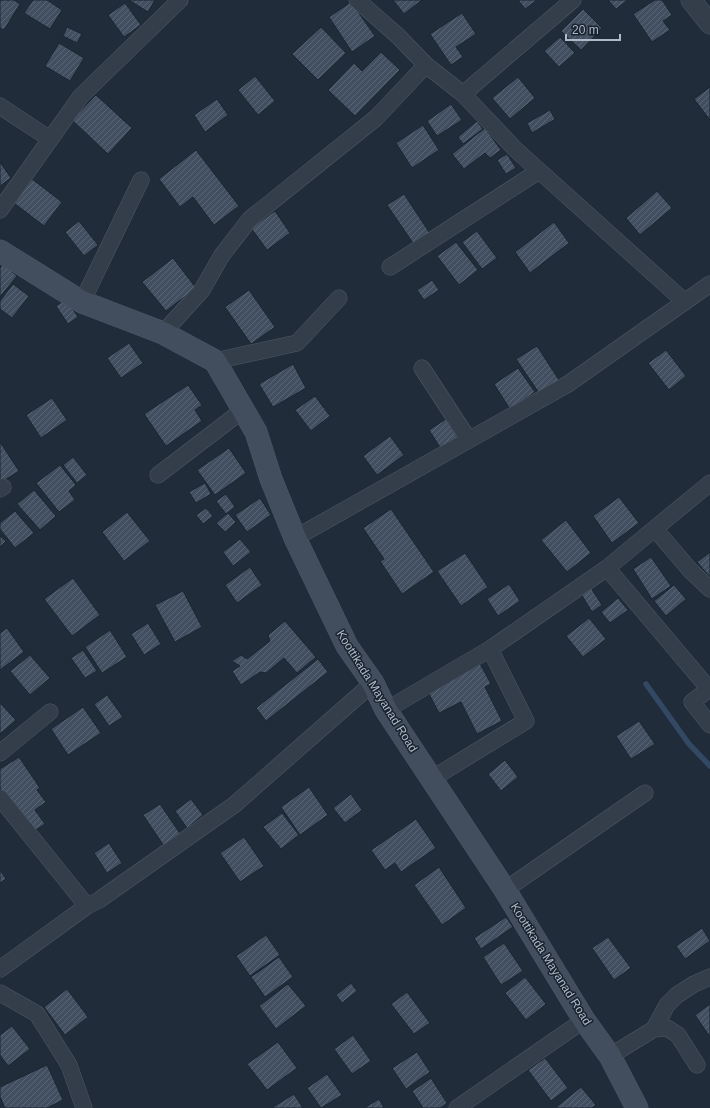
<svg xmlns="http://www.w3.org/2000/svg" width="710" height="1108" font-family="Arial,sans-serif">
<style>
.lines{fill:none;stroke-linecap:round;stroke-linejoin:round}
.stream{stroke:#334863;stroke-width:5.5}
.building{fill:url(#building-hatch);stroke:#1b2531}
.minor-casing{stroke:#4f5965;stroke-width:17}
.tertiary-casing{stroke:#4f5965;stroke-width:21}
.secondary-casing{stroke:#4f5965;stroke-width:23}
.minor{stroke:#343e4b;stroke-width:16}
.tertiary{stroke:#343e4b;stroke-width:20}
.secondary{stroke:#424d5e;stroke-width:22}
.labels{text-anchor:middle;dominant-baseline:central;stroke-width:3;stroke-linejoin:round;paint-order:stroke}
.street-label{font-size:12px;fill:#afb9c7;stroke:#19232f}
</style>
<defs>
<pattern id="building-hatch" width="6" height="6" patternUnits="userSpaceOnUse"><rect width="6" height="6" fill="#414f60"/><path d="M-1 1l2-2M0 6l6-6M5 7l2-2" fill="none" stroke="#5a6675"/></pattern>
</defs>
<rect width="100%" height="100%" fill="#202c3a"/>
<g class="lines">
<!-- stream -->
<path class="stream" d="M 646,684 L 689,744 L 710,766"/>
</g>
<!-- building -->
<path class="building" d="M 0,0 L 14,0 L 20,4 L 4,30 L 0,28 Z
M 33,0 L 47,0 L 62,10 L 50,29 L 24,13 Z
M 129,0 L 155,0 L 148,12 Z
M 393,0 L 422,0 L 404,14 Z
M 518,0 L 537,0 L 525,9 Z
M 608,0 L 628,0 L 616,9 Z
M 655,0 L 662,0 L 672,15 L 663,21 L 670,30 L 652,42 L 633,14 Z
M 351,2 L 375,36 L 352,52 L 329,17 Z
M 125,3 L 141,25 L 124,37 L 108,15 Z
M 583,9 L 602,28 L 581,50 L 561,31 Z
M 462,13 L 476,34 L 456,47 L 463,57 L 451,65 L 430,34 Z
M 67,27 L 82,34 L 77,43 L 63,36 Z
M 321,27 L 346,53 L 318,80 L 292,54 Z
M 560,37 L 575,53 L 559,67 L 544,51 Z
M 59,43 L 84,58 L 70,81 L 45,66 Z
M 381,52 L 400,70 L 355,116 L 328,90 L 354,63 L 362,71 Z
M 255,76 L 275,101 L 258,115 L 238,90 Z
M 518,77 L 535,98 L 510,119 L 492,98 Z
M 710,87 L 710,120 L 694,99 Z
M 96,95 L 132,128 L 108,154 L 72,120 Z
M 217,99 L 228,115 L 205,132 L 194,115 Z
M 451,104 L 462,120 L 437,136 L 427,121 Z
M 550,110 L 555,119 L 532,133 L 527,123 Z
M 477,121 L 483,129 L 463,144 L 458,137 Z
M 423,125 L 439,150 L 412,168 L 396,143 Z
M 485,128 L 501,150 L 490,158 L 485,153 L 464,169 L 452,154 Z
M 196,150 L 239,206 L 214,225 L 193,197 L 180,207 L 159,179 Z
M 507,154 L 516,168 L 506,174 L 497,160 Z
M 0,162 L 11,178 L 0,186 Z
M 32,179 L 62,202 L 44,226 L 14,203 Z
M 657,191 L 672,208 L 640,235 L 626,218 Z
M 404,194 L 431,235 L 415,246 L 387,205 Z
M 275,211 L 290,233 L 267,250 L 251,228 Z
M 79,221 L 98,245 L 84,256 L 65,232 Z
M 554,222 L 569,243 L 530,273 L 515,252 Z
M 477,231 L 497,258 L 482,269 L 462,242 Z
M 456,242 L 478,270 L 459,285 L 437,256 Z
M 173,258 L 196,288 L 166,311 L 142,282 Z
M 3,264 L 17,276 L 0,297 L 0,268 Z
M 432,280 L 439,290 L 424,300 L 417,290 Z
M 13,284 L 29,296 L 12,318 L 0,309 L 0,301 Z
M 249,290 L 275,327 L 251,344 L 225,307 Z
M 66,299 L 78,317 L 68,324 L 56,306 Z
M 129,343 L 143,363 L 121,378 L 107,358 Z
M 537,346 L 559,380 L 539,393 L 516,359 Z
M 666,350 L 686,376 L 669,390 L 648,363 Z
M 293,364 L 306,388 L 273,407 L 259,384 Z
M 518,368 L 535,392 L 510,409 L 494,384 Z
M 188,385 L 202,405 L 195,410 L 202,421 L 166,446 L 144,414 Z
M 315,396 L 330,416 L 311,431 L 295,410 Z
M 52,398 L 67,420 L 41,438 L 26,415 Z
M 446,419 L 458,438 L 441,449 L 429,430 Z
M 390,436 L 404,455 L 377,475 L 363,456 Z
M 0,442 L 19,471 L 0,483 Z
M 229,448 L 246,473 L 215,495 L 197,470 Z
M 73,457 L 87,475 L 77,483 L 63,465 Z
M 60,465 L 76,485 L 69,491 L 75,500 L 59,512 L 36,483 Z
M 205,483 L 211,494 L 196,503 L 189,492 Z
M 34,490 L 56,516 L 40,530 L 17,504 Z
M 226,494 L 235,507 L 226,514 L 216,501 Z
M 619,497 L 639,523 L 612,543 L 593,516 Z
M 260,498 L 271,515 L 247,532 L 235,515 Z
M 206,508 L 213,516 L 203,524 L 196,515 Z
M 391,509 L 434,572 L 402,594 L 380,561 L 384,559 L 363,528 Z
M 15,511 L 34,533 L 15,548 L 0,529 L 0,523 Z
M 127,512 L 150,541 L 124,561 L 102,532 Z
M 228,513 L 236,522 L 225,532 L 216,523 Z
M 566,520 L 591,553 L 567,572 L 541,540 Z
M 0,536 L 6,541 L 0,547 Z
M 240,539 L 251,552 L 233,566 L 223,552 Z
M 710,552 L 710,577 L 697,562 Z
M 465,553 L 488,587 L 461,606 L 437,571 Z
M 651,557 L 671,586 L 652,599 L 633,569 Z
M 250,567 L 262,585 L 237,603 L 225,585 Z
M 73,578 L 100,615 L 72,636 L 44,599 Z
M 509,584 L 520,601 L 498,616 L 487,599 Z
M 674,585 L 686,599 L 666,616 L 654,601 Z
M 591,588 L 602,605 L 592,612 L 581,594 Z
M 183,591 L 202,627 L 175,642 L 155,605 Z
M 618,598 L 628,610 L 610,623 L 601,612 Z
M 589,618 L 606,639 L 583,657 L 566,636 Z
M 285,621 L 316,657 L 297,673 L 284,658 L 266,673 L 260,672 L 241,685 L 232,671 L 240,666 L 232,661 L 241,655 L 247,659 L 270,641 L 268,635 Z
M 148,623 L 161,644 L 144,655 L 131,634 Z
M 7,628 L 24,652 L 0,670 L 0,633 Z
M 110,630 L 127,657 L 102,673 L 85,647 Z
M 83,650 L 97,671 L 85,678 L 71,658 Z
M 30,655 L 50,678 L 30,695 L 10,671 Z
M 318,659 L 328,672 L 266,721 L 256,708 Z
M 479,662 L 491,684 L 485,687 L 502,721 L 477,734 L 461,702 L 439,713 L 427,690 Z
M 107,695 L 123,717 L 109,726 L 94,704 Z
M 0,703 L 16,720 L 0,734 Z
M 83,707 L 101,733 L 68,755 L 51,729 Z
M 639,721 L 655,744 L 631,759 L 616,736 Z
M 19,757 L 40,788 L 37,790 L 46,802 L 35,810 L 45,824 L 31,833 L 0,788 L 0,769 Z
M 505,760 L 518,777 L 501,791 L 488,774 Z
M 309,787 L 328,815 L 300,835 L 281,807 Z
M 351,794 L 362,810 L 345,823 L 333,808 Z
M 191,799 L 203,815 L 187,828 L 175,811 Z
M 160,804 L 181,835 L 164,846 L 143,815 Z
M 282,813 L 299,835 L 281,849 L 263,827 Z
M 416,819 L 436,848 L 401,872 L 395,863 L 385,870 L 371,850 Z
M 244,837 L 264,866 L 240,882 L 220,853 Z
M 109,843 L 122,863 L 107,873 L 94,853 Z
M 439,867 L 466,908 L 442,925 L 414,885 Z
M 0,870 L 6,879 L 0,883 Z
M 506,917 L 513,927 L 481,949 L 474,938 Z
M 702,928 L 710,941 L 685,959 L 676,946 Z
M 266,935 L 280,955 L 250,976 L 236,956 Z
M 608,937 L 631,968 L 614,980 L 592,948 Z
M 504,943 L 523,971 L 501,985 L 483,957 Z
M 279,957 L 293,977 L 265,997 L 251,977 Z
M 525,977 L 546,1004 L 526,1020 L 505,993 Z
M 351,983 L 357,991 L 342,1003 L 336,995 Z
M 288,984 L 306,1006 L 276,1029 L 259,1006 Z
M 67,989 L 88,1017 L 65,1035 L 44,1007 Z
M 407,992 L 430,1023 L 414,1034 L 391,1004 Z
M 710,1004 L 710,1037 L 695,1015 Z
M 12,1026 L 30,1049 L 8,1066 L 0,1055 L 0,1035 Z
M 353,1035 L 371,1061 L 352,1074 L 334,1049 Z
M 278,1042 L 297,1068 L 267,1090 L 247,1064 Z
M 417,1052 L 430,1072 L 406,1089 L 392,1068 Z
M 545,1058 L 568,1088 L 551,1101 L 528,1070 Z
M 47,1065 L 63,1100 L 47,1108 L 5,1108 L 0,1097 L 0,1087 Z
M 327,1074 L 342,1095 L 321,1108 L 307,1088 Z
M 431,1078 L 447,1103 L 440,1108 L 423,1108 L 412,1091 Z
M 581,1087 L 596,1105 L 592,1108 L 555,1108 Z
M 294,1094 L 303,1108 L 273,1108 L 273,1107 Z
M 379,1099 L 384,1108 L 364,1108 Z"/>
<g class="lines">
<defs>
<path id="minor" d="M 357,0 L 398,36 L 426,65 L 463,94 L 515,149 L 685,302
M 463,94 L 573,0
M 0,106 L 50,139
M 0,210 L 81,96 L 180,0
M 390,267 L 539,171
M 82,302 L 141,180
M 163,333 L 202,290 L 222,255 L 250,219 L 376,118 L 426,65
M 215,361 L 297,343 L 339,298
M 422,368 L 469,440
M 158,475 L 243,410
M 0,489 L 3,487
M 655,529 L 690,570 L 710,589
M 295,538 L 568,384 L 710,284
M 607,568 L 709,689 L 692,702 L 710,725
M 386,710 L 490,649 L 607,568 L 710,483
M 0,753 L 50,712
M 433,778 L 526,721 L 490,649
M 0,798 L 87,906
M 505,890 L 645,793
M 0,969 L 87,906 L 99,900 L 234,805 L 373,683
M 0,993 L 37,1014 L 69,1065 L 84,1108
M 654,1029 L 667,1028 L 678,1035 L 697,1065
M 610,1056 L 654,1029 L 667,1005 L 677,995 L 694,984 L 710,977
M 457,1108 L 584,1020"/>
<path id="tertiary" d="M 691,0 L 710,24"/>
<path id="secondary" d="M 0,251 L 82,302 L 163,333 L 215,361 L 256,432 L 271,479 L 295,538 L 347,646 L 373,683 L 386,710 L 505,890 L 584,1020 L 610,1056 L 637,1108"/>
</defs>
<!-- minor casing -->
<use href="#minor" class="minor-casing"/>
<!-- tertiary casing -->
<use href="#tertiary" class="tertiary-casing"/>
<!-- secondary casing -->
<use href="#secondary" class="secondary-casing"/>
<!-- minor -->
<use href="#minor" class="minor"/>
<!-- tertiary -->
<use href="#tertiary" class="tertiary"/>
<!-- secondary -->
<use href="#secondary" class="secondary"/>
</g>
<g class="labels">
<!-- street labels -->
<g class="street-label">
<text transform="translate(377 691) rotate(58)">Koottikada Mayanad Road</text>
<text transform="translate(551 964) rotate(58)">Koottikada Mayanad Road</text>
</g>
</g>
<!-- scale -->
<path d="M566 34v6h54v-6" fill="none" stroke="#afb9c7" stroke-width="2"/>
<text x="572" y="34" font-size="12" fill="#afb9c7" stroke="#19232f" stroke-width="3" paint-order="stroke">20 m</text>
</svg>
